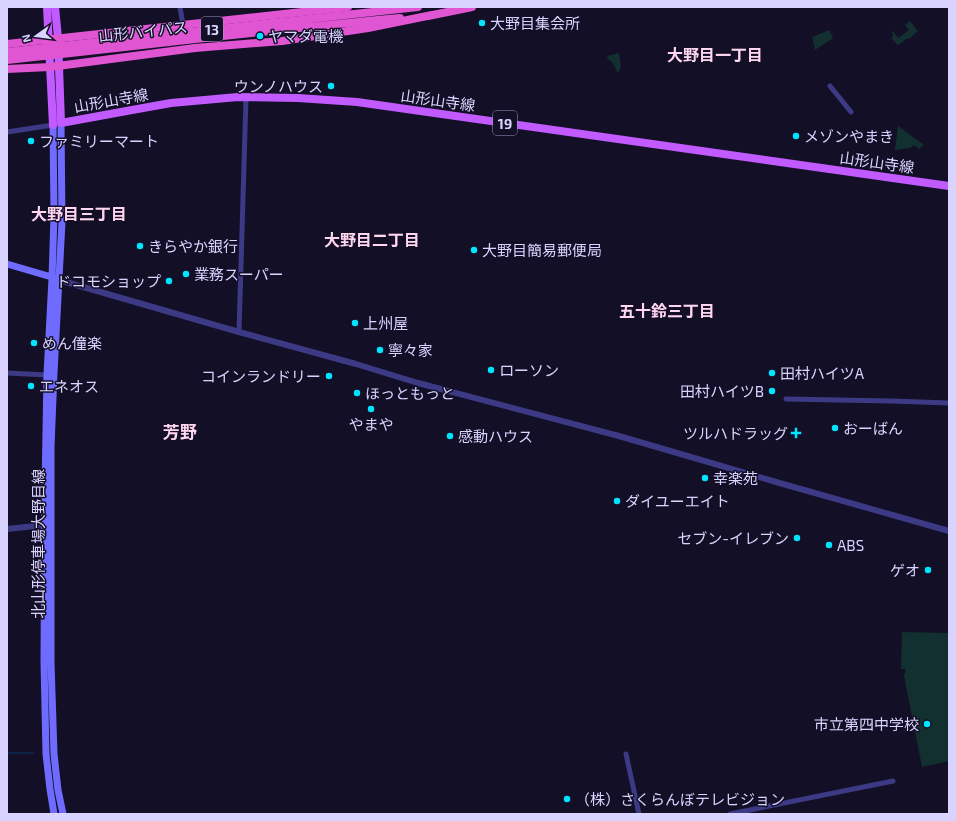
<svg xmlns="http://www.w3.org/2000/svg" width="956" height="821" font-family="'Exo 2','Noto Sans JP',sans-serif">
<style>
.green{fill:#12302f}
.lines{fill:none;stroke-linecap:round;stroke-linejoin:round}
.stream{stroke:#0c2248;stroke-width:2}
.minor{stroke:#3d3a85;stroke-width:5}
.tertiary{stroke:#3d3a85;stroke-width:6}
.secondary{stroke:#6f6bff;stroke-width:7}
.primary{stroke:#c25bff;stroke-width:8}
.trunk{stroke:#e055d1;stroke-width:8}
.trunk-bridge{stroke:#e055d1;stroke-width:8}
.poi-dot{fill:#00e5ff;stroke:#130f26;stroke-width:1.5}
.labels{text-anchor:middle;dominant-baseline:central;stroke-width:3;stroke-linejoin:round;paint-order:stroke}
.shield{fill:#130f26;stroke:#9e99be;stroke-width:1}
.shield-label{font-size:14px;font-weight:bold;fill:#d9d4ff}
.poi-label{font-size:15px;fill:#d9d4ff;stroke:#130f26;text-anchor:start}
.street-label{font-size:15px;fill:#d9d4ff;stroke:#130f26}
.neighbourhood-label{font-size:16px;font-weight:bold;fill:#ffd6f0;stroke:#130f26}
.quarter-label{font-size:17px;font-weight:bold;fill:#ffd6f0;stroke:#130f26}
</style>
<rect width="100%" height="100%" fill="#130f26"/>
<!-- green -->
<path class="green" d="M 910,21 L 918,31 L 909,39 L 908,38 L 898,45 L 891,38 L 893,36 L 892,32 L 893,31 L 898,38 L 909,30 L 905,25 Z
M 829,30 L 833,38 L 815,50 L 812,37 Z
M 619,53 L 621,67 L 618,73 L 612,62 L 608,59 L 607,56 Z
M 898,126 L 924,145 L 919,149 L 914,145 L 910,148 L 895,150 Z
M 902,632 L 949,633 L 949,761 L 922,767 L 904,676 L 906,669 L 901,669 Z"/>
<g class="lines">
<!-- stream -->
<path class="stream" d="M 7,753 L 33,753"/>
<!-- minor -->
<path class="minor" d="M 180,7 L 183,25
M 830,86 L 851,112
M 7,132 L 53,125
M 239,332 L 246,98
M 7,373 L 47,375
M 786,399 L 891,401 L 949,403
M 626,754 L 639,814
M 730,814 L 893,781"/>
<!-- tertiary -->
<path class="tertiary" d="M 59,280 L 239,332 L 356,364 L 418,383 L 619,436 L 783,484 L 949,531
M 7,529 L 45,525"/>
<!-- secondary -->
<path class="secondary" d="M 61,123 L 62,222 L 54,373 L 51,447 L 51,662 L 54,754 L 58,790 L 63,814
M 53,125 L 54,216 L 52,278 L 47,375 L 45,488 L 44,662 L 46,754 L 50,789 L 54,814
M 7,264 L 55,278"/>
<!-- primary -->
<path class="primary" d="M 47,7 L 53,125
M 55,7 L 58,38 L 61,123 L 132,110 L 171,103 L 238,97 L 298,98 L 357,102 L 949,186"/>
<!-- trunk -->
<path class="trunk" d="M 428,16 L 472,7
M 7,44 L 348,7
M 7,69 L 50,67 L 195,48 L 282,41 L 368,28 L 432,15"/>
<!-- trunk-bridge -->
<path class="trunk-bridge" d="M 7,52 L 418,7
M 7,60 C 138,46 269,30 400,18"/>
</g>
<!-- markers -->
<g class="poi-dot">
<circle cx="482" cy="23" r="4"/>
<circle cx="260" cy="36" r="4"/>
<circle cx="331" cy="86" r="4"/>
<circle cx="796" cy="136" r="4"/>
<circle cx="31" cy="141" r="4"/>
<circle cx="140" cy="246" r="4"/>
<circle cx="474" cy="250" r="4"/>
<circle cx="186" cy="274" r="4"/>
<circle cx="169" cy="281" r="4"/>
<circle cx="355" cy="323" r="4"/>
<circle cx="34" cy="343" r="4"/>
<circle cx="380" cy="350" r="4"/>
<circle cx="491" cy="370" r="4"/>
<circle cx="772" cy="373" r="4"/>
<circle cx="329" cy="376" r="4"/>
<circle cx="31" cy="386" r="4"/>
<circle cx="772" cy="391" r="4"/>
<circle cx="357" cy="393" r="4"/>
<circle cx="371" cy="409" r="4"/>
<circle cx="835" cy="428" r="4"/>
<path d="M794 427h4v4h4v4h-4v4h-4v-4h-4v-4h4z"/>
<circle cx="450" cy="436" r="4"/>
<circle cx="705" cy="478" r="4"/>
<circle cx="617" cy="501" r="4"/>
<circle cx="797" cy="538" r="4"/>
<circle cx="829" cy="545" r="4"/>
<circle cx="928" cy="570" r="4"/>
<circle cx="927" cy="724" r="4"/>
<circle cx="567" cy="799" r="4"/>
</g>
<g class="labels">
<!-- shield labels -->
<g class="shield">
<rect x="201" y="17" width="22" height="24" rx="3"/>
<rect x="493" y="111" width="24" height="24" rx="3"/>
</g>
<g class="shield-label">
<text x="212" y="29">13</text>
<text x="505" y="123">19</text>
</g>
<!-- poi labels -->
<g class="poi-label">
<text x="490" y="23">大野目集会所</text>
<text x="268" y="36">ヤマダ電機</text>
<text x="323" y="86" text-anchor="end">ウンノハウス</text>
<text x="804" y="136">メゾンやまき</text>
<text x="39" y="141">ファミリーマート</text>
<text x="148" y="246">きらやか銀行</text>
<text x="482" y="250">大野目簡易郵便局</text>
<text x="194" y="274">業務スーパー</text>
<text x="161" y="281" text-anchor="end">ドコモショップ</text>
<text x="363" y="323">上州屋</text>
<text x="42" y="343">めん僮楽</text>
<text x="388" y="350">寧々家</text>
<text x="499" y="370">ローソン</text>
<text x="780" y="373">田村ハイツA</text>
<text x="321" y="376" text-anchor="end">コインランドリー</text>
<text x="39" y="386">エネオス</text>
<text x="764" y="391" text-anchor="end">田村ハイツB</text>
<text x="365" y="393">ほっともっと</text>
<text x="371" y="424" text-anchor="middle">やまや</text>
<text x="843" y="428">おーばん</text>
<text x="788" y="433" text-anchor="end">ツルハドラッグ</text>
<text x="458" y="436">感動ハウス</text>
<text x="713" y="478">幸楽苑</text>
<text x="625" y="501">ダイユーエイト</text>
<text x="789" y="538" text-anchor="end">セブン-イレブン</text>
<text x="837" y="545">ABS</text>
<text x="920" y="570" text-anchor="end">ゲオ</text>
<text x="919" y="724" text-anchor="end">市立第四中学校</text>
<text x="575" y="799">（株）さくらんぼテレビジョン</text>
</g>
<!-- street labels -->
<g class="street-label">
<text transform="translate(143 31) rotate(-6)">山形バイパス</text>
<text transform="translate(111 100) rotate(-10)">山形山寺線</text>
<text transform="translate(438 100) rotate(8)">山形山寺線</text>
<text transform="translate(877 162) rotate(8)">山形山寺線</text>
<text transform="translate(38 544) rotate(-90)">北山形停車場大野目線</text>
</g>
<!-- neighbourhood labels -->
<g class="neighbourhood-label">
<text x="715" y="54">大野目一丁目</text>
<text x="79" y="213">大野目三丁目</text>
<text x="372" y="239">大野目二丁目</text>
<text x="667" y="310">五十鈴三丁目</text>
</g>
<!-- quarter labels -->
<g class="quarter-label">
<text x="180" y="431">芳野</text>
</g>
</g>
<!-- border -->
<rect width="956" height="821" fill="none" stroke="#d9d4ff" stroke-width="16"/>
<!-- north arrow -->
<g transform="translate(36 36) rotate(256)" stroke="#130f26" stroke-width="3" paint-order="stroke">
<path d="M0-3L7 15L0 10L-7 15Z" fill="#d9d4ff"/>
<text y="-6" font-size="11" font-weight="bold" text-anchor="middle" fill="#d9d4ff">N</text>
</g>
</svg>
